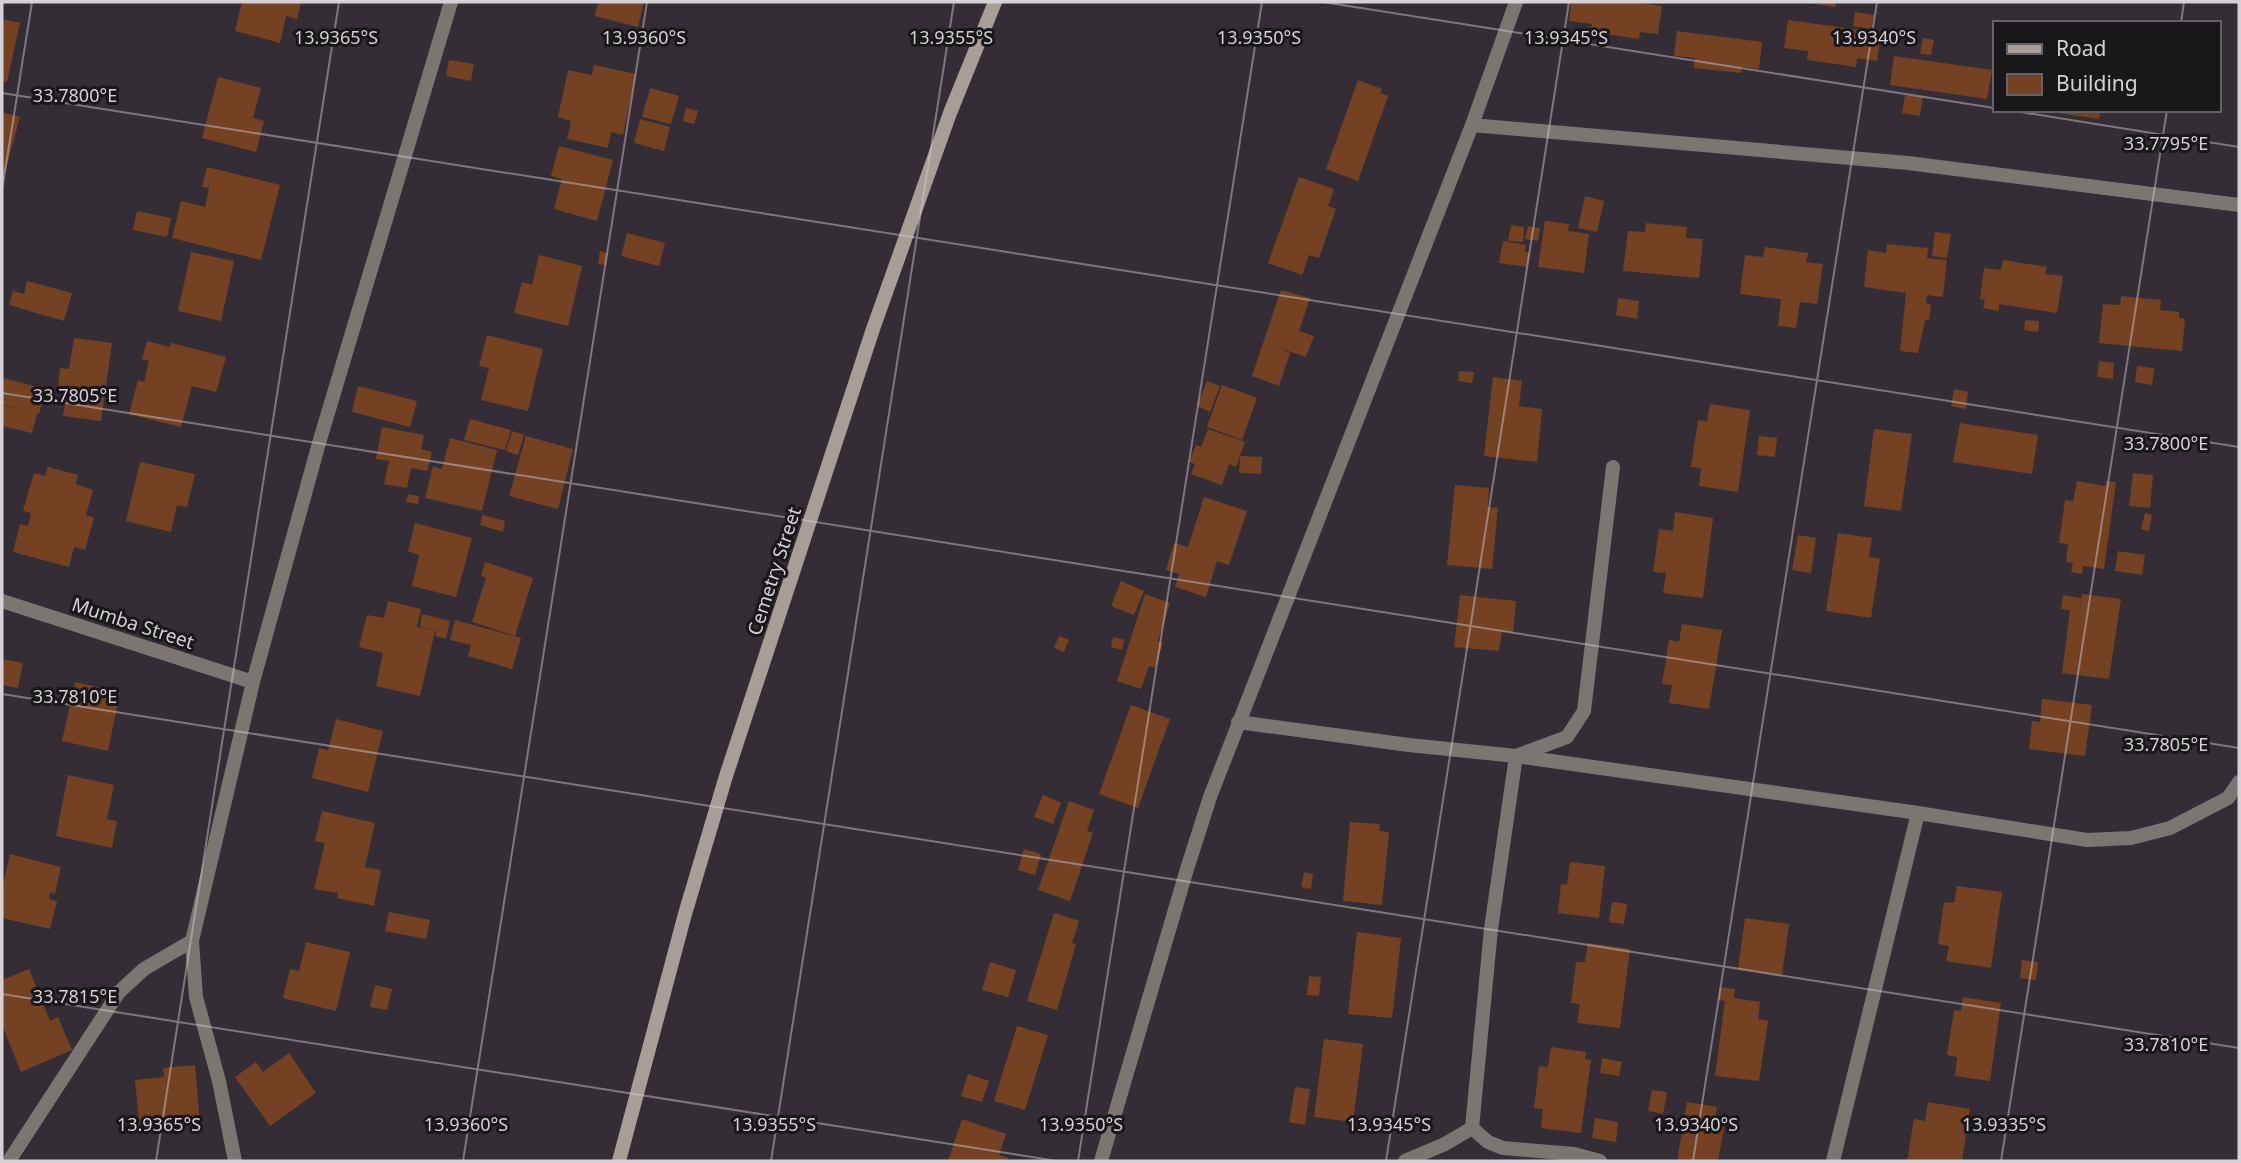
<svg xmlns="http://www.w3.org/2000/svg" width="2241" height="1163" font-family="'Noto Sans',sans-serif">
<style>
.building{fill:#744223}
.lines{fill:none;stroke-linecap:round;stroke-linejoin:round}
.lane{stroke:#7c7673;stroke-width:14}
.street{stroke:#7c7673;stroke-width:14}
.secondary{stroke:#a79e98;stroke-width:14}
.ticks{fill:none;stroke:#d6d1d7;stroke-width:2;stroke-opacity:0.45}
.labels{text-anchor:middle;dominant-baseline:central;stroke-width:6;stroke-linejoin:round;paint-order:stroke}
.street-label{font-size:19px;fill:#d6d1d7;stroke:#1a171b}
.ticks-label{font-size:18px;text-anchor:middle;fill:#d6d1d7;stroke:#1a171b;stroke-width:6;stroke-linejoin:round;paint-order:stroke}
</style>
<rect width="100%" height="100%" fill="#352d36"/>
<!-- building -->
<path class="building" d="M 242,2 L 301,2 L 297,19 L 286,16 L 280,43 L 235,31 Z
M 598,2 L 644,2 L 638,27 L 595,16 Z
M 1571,2 L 1633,2 L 1662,6 L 1658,34 L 1640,32 L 1639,39 L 1591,32 L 1592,24 L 1569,21 Z
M 1809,2 L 1836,2 L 1835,7 L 1808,3 Z
M 1855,12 L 1874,15 L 1871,29 L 1853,26 Z
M 2,19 L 20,23 L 7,82 L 2,81 Z
M 1788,20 L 1881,33 L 1877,61 L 1857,58 L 1856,67 L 1807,60 L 1808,51 L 1784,48 Z
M 1677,31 L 1762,42 L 1759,69 L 1742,67 L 1741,73 L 1694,68 L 1695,58 L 1674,56 Z
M 1923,38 L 1934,40 L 1931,55 L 1920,54 Z
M 1894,56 L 1992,70 L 1987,99 L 1890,85 Z
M 449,60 L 474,64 L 471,81 L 446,76 Z
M 594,65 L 636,74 L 623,135 L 611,132 L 608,148 L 567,139 L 571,121 L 558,117 L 568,70 L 592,75 Z
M 218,77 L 261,88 L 253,118 L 264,121 L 256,152 L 202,138 Z
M 1358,80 L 1382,89 L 1380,93 L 1388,96 L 1358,181 L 1326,169 Z
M 650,88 L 679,96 L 671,124 L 642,117 Z
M 1905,95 L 1923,97 L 1920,116 L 1902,113 Z
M 686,108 L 698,111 L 694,124 L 683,121 Z
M 2051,110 L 2100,110 L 2099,119 L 2051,112 Z
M 2,112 L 20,117 L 4,175 L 2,174 Z
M 640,119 L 670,127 L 664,151 L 634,143 Z
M 559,146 L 613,160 L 597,221 L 554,209 L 562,179 L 551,176 Z
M 207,167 L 280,185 L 261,260 L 172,238 L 181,201 L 205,207 L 209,188 L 202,187 Z
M 1299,177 L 1334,189 L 1328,206 L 1336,209 L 1319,258 L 1309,255 L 1302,275 L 1268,263 Z
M 1585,196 L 1604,201 L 1597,232 L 1578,228 Z
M 137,211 L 171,218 L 167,237 L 133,230 Z
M 1545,221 L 1569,224 L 1568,231 L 1589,234 L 1584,273 L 1538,267 Z
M 1646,223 L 1687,227 L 1686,238 L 1703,239 L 1699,278 L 1623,271 L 1628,231 L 1645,232 Z
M 1511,225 L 1524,227 L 1523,242 L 1508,241 Z
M 1528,226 L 1540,228 L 1538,241 L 1525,239 Z
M 1935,232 L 1951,234 L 1947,258 L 1932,256 Z
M 627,233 L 665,243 L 659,266 L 621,256 Z
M 1503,241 L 1526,245 L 1525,252 L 1530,253 L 1527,267 L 1499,263 Z
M 1887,244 L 1928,248 L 1927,258 L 1947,260 L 1943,297 L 1927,295 L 1926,303 L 1931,304 L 1929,320 L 1925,320 L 1918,353 L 1900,351 L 1906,293 L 1864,287 L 1868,250 L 1886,253 Z
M 1765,247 L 1808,253 L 1806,262 L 1823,264 L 1817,304 L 1800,302 L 1796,328 L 1778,326 L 1781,299 L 1740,294 L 1745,255 L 1763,257 Z
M 600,251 L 608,253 L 606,265 L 598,264 Z
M 191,252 L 234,261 L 221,321 L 178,311 Z
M 539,255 L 582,266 L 568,326 L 514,313 L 522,282 L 532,285 Z
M 2003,260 L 2047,267 L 2045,274 L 2063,276 L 2057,313 L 1999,304 L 1999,311 L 1983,308 L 1985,300 L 1980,299 L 1984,268 L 2001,270 Z
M 27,281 L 72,293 L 64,321 L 9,305 L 13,291 L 24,294 Z
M 1281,290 L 1310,298 L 1299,331 L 1314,336 L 1306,357 L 1279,348 L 1290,353 L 1279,386 L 1252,376 Z
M 2121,296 L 2161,300 L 2160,310 L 2179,312 L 2179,318 L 2185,319 L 2182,351 L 2099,343 L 2103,304 L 2120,305 Z
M 1618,298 L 1639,301 L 1637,319 L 1616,315 Z
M 2025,320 L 2039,321 L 2038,332 L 2024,330 Z
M 487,335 L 543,349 L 528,411 L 481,400 L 489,368 L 479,366 Z
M 74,338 L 112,343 L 101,421 L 63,416 L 67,390 L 58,388 L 60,368 L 69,369 Z
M 147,341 L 169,347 L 171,343 L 226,357 L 216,392 L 192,386 L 181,427 L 129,414 L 138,380 L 144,382 L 149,361 L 142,359 Z
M 2099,361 L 2114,363 L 2113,379 L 2097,377 Z
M 2137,366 L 2154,368 L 2152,385 L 2135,382 Z
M 1459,371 L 1474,372 L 1472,383 L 1458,381 Z
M 1493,377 L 1522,381 L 1519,406 L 1542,409 L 1537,462 L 1484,456 Z
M 2,378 L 46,389 L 39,414 L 37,414 L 32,433 L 2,426 L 2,405 L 19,409 L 2,404 Z
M 1207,381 L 1220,386 L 1210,412 L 1197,406 Z
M 1222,385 L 1257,398 L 1242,440 L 1207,427 Z
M 358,386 L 417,401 L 410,427 L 352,412 Z
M 1954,389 L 1968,392 L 1966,409 L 1951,406 Z
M 1710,404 L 1750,410 L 1738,492 L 1699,486 L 1701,468 L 1691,467 L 1698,420 L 1707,421 Z
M 470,419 L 511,430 L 505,450 L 464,440 Z
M 1960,423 L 2038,435 L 2032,474 L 1953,462 Z
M 382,427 L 424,435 L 421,449 L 432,452 L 427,471 L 411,468 L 407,488 L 384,484 L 389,461 L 376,459 Z
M 1208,429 L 1245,442 L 1236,467 L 1229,464 L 1222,485 L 1191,474 L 1195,464 L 1189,462 L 1196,445 L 1201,447 Z
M 1874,429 L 1912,434 L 1901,511 L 1864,506 Z
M 512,431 L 524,435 L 518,455 L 506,451 Z
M 526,436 L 573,449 L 558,509 L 509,496 Z
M 1759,436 L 1777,438 L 1775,457 L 1757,455 Z
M 450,438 L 497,450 L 482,511 L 425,498 L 433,466 L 442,469 Z
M 1240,456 L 1262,457 L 1261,474 L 1239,473 Z
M 140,462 L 195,474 L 187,507 L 177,505 L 171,532 L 126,521 Z
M 48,467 L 78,475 L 76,484 L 93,490 L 86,515 L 94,518 L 85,550 L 74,547 L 69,567 L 13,552 L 20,524 L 28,526 L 31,513 L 23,511 L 34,473 L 45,476 Z
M 2133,473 L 2153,475 L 2150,508 L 2129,506 Z
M 2077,481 L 2105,486 L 2106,481 L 2116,482 L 2104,569 L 2083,566 L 2082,574 L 2071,572 L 2073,563 L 2066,562 L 2068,544 L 2059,543 L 2065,500 L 2073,501 Z
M 1455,485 L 1489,488 L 1488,507 L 1498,508 L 1492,569 L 1447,565 Z
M 408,494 L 419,496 L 418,504 L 406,502 Z
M 1204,497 L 1247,511 L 1229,565 L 1217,561 L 1206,597 L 1175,587 L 1179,574 L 1166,570 L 1174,543 L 1188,547 Z
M 1675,512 L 1713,518 L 1703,598 L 1663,593 L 1666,573 L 1653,572 L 1659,529 L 1673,531 Z
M 2145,513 L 2152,515 L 2149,531 L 2141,529 Z
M 482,515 L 505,521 L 503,532 L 480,525 Z
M 415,523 L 472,538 L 456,597 L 412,586 L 419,555 L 408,551 Z
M 1838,533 L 1872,538 L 1869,557 L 1880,559 L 1871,618 L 1826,611 Z
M 1798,535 L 1816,538 L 1811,573 L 1792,570 Z
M 2118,551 L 2145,555 L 2142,575 L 2115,571 Z
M 485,562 L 533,578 L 515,636 L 472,622 L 486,578 L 481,576 Z
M 1121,581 L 1144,591 L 1134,615 L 1111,606 Z
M 1145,594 L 1170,603 L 1158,641 L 1163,643 L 1155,668 L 1149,666 L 1141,689 L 1117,681 Z
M 2082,594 L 2121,599 L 2109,679 L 2062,673 L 2070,610 L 2061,609 L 2063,595 L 2081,598 L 2080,612 Z
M 1460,595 L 1516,601 L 1513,633 L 1502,631 L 1499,651 L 1454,647 Z
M 388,601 L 421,609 L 417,627 L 435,631 L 420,696 L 376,686 L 383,653 L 359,647 L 367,615 L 384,618 Z
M 422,614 L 450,621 L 446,639 L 436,636 L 436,631 L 420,627 Z
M 455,620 L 521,638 L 512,669 L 468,656 L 471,645 L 450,640 Z
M 1682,624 L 1722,630 L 1709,709 L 1669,703 L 1672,685 L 1662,684 L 1669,640 L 1679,642 Z
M 1059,636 L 1069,640 L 1064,652 L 1054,648 Z
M 1113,637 L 1124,640 L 1122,650 L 1111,647 Z
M 2,659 L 23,663 L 18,688 L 2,685 Z
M 75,682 L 120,692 L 108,751 L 62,741 Z
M 2042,699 L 2092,705 L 2085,756 L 2029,749 L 2032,721 L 2040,722 Z
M 1131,705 L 1170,719 L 1138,808 L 1099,794 Z
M 336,719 L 383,731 L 368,792 L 312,778 L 319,748 L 328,750 Z
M 68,775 L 114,785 L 107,819 L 117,821 L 112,848 L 56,836 Z
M 1043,795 L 1061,803 L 1053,824 L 1034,817 Z
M 1069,801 L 1094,810 L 1087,831 L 1093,833 L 1070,901 L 1038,890 Z
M 322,811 L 375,823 L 365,867 L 381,870 L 374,906 L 337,898 L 338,893 L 314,889 L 325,843 L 315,841 Z
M 1350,822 L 1380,824 L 1379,831 L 1389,832 L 1382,905 L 1343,901 Z
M 1024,849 L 1041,854 L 1035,875 L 1018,870 Z
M 10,854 L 61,867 L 55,894 L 50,892 L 49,899 L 57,901 L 50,929 L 2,918 L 2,890 Z
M 1570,862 L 1605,866 L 1599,918 L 1558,913 L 1561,884 L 1567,885 Z
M 1304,872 L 1313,874 L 1311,889 L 1301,887 Z
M 1957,886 L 2002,892 L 1991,968 L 1946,961 L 1949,946 L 1938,944 L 1944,902 L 1954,903 Z
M 1612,902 L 1627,904 L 1624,924 L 1609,922 Z
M 389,912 L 430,920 L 426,939 L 385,931 Z
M 1054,913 L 1079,921 L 1072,943 L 1076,944 L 1057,1010 L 1027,1001 Z
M 1745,918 L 1789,924 L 1782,975 L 1738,969 Z
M 1357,932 L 1401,938 L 1392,1018 L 1348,1014 Z
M 306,942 L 350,952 L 336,1011 L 283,998 L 290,969 L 299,971 Z
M 1588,943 L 1630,949 L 1620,1028 L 1577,1023 L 1580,1004 L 1571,1003 L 1576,962 L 1585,962 Z
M 2022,960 L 2038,962 L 2036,980 L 2020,978 Z
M 990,962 L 1016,970 L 1008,997 L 982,990 Z
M 29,969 L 50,1021 L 58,1017 L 72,1050 L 21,1072 L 2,1025 L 2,980 Z
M 1309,976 L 1321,977 L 1319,996 L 1307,995 Z
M 375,985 L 392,989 L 387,1010 L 370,1007 Z
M 1720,987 L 1735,989 L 1734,998 L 1760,1002 L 1758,1019 L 1768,1021 L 1759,1081 L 1715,1076 L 1725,1001 L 1718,1000 Z
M 1963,997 L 2001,1003 L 1990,1081 L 1955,1076 L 1957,1057 L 1947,1055 L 1954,1010 L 1961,1011 Z
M 1017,1026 L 1048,1035 L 1025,1110 L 994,1101 Z
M 1324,1039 L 1363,1044 L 1353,1122 L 1314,1117 Z
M 1551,1047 L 1586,1052 L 1585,1059 L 1591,1060 L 1581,1133 L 1541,1128 L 1543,1109 L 1534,1108 L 1539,1066 L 1548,1067 Z
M 289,1053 L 316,1093 L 270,1126 L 235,1077 L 256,1062 L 263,1072 Z
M 1602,1058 L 1622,1062 L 1619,1076 L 1600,1073 Z
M 195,1065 L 200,1123 L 140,1128 L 135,1080 L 164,1077 L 163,1068 Z
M 968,1074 L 989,1081 L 982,1102 L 961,1096 Z
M 1295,1087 L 1310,1089 L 1305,1125 L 1289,1122 Z
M 1652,1090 L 1667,1092 L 1663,1114 L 1648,1111 Z
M 1687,1102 L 1717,1107 L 1715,1121 L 1725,1123 L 1718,1161 L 1677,1161 Z
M 1928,1102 L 1970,1109 L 1962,1161 L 1907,1161 L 1914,1119 L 1925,1121 Z
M 1595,1118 L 1618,1122 L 1616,1142 L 1592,1138 Z
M 962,1119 L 1006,1134 L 999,1155 L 1008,1158 L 1007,1161 L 948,1161 Z"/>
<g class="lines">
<!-- lane -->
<path class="lane" d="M 1516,756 L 1567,737 L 1584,711 L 1613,467
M 9,1161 L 119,992 L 144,969 L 192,941"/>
<!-- street -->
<path class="street" d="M 1472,125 L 1908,163 L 2239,205
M 2,601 L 253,682
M 1238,722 L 1409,745 L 1516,756 L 1918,813 L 2087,840 L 2131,838 L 2170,828 L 2228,798 L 2239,782
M 1472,1128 L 1488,1142 L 1503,1148 L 1574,1154 L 1600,1161
M 235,1161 L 219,1081 L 196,997 L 192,941 L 253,682 L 319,443 L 451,2
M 1101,1161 L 1187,869 L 1210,797 L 1472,125 L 1516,2
M 1405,1161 L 1445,1144 L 1472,1128 L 1491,929 L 1516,756
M 1833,1161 L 1918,813"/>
<!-- secondary -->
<path class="secondary" d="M 619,1161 L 685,914 L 726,776 L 873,329 L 950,113 L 995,2"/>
</g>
<!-- ticks -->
<path class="ticks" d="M 1323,2 L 1994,108M 2181,23 L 2184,2M 2,93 L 2239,447M 2008,110 L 2239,147M 2,190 L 32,2M 2,393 L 2239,748M 2,694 L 2239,1048M 2,994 L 1057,1161M 156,1161 L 339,2M 463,1161 L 647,2M 771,1161 L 954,2M 1078,1161 L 1262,2M 1386,1161 L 1569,2M 1693,1161 L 1877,2M 2001,1161 L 2167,110"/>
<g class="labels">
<!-- street labels -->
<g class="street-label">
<text transform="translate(774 571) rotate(-72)">Cemetry Street</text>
<text transform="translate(133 623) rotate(18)">Mumba Street</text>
</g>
</g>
<g class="ticks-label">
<text x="336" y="44">13.9365°S</text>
<text x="644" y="44">13.9360°S</text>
<text x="951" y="44">13.9355°S</text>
<text x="1259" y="44">13.9350°S</text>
<text x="1566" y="44">13.9345°S</text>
<text x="1874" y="44">13.9340°S</text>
<text x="75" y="102">33.7800°E</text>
<text x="2166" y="150">33.7795°E</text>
<text x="75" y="402">33.7805°E</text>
<text x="2166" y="450">33.7800°E</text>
<text x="75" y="703">33.7810°E</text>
<text x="2166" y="751">33.7805°E</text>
<text x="75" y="1003">33.7815°E</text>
<text x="2166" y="1051">33.7810°E</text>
<text x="159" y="1131">13.9365°S</text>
<text x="466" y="1131">13.9360°S</text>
<text x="774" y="1131">13.9355°S</text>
<text x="1081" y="1131">13.9350°S</text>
<text x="1389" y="1131">13.9345°S</text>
<text x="1696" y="1131">13.9340°S</text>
<text x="2004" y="1131">13.9335°S</text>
</g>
<!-- border -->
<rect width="2241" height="1163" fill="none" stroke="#d6d1d7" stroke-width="7"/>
<!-- legend -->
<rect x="1993" y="21" width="228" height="91" fill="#1a171b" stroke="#656166" stroke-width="2"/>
<rect x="2007" y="44" width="35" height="10" fill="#a79e98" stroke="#656166" stroke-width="2"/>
<text x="2056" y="56" font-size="21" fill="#d6d1d7">Road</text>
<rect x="2007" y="74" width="35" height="21" fill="#744223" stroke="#656166" stroke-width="2"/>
<text x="2056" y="91" font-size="21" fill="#d6d1d7">Building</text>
</svg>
